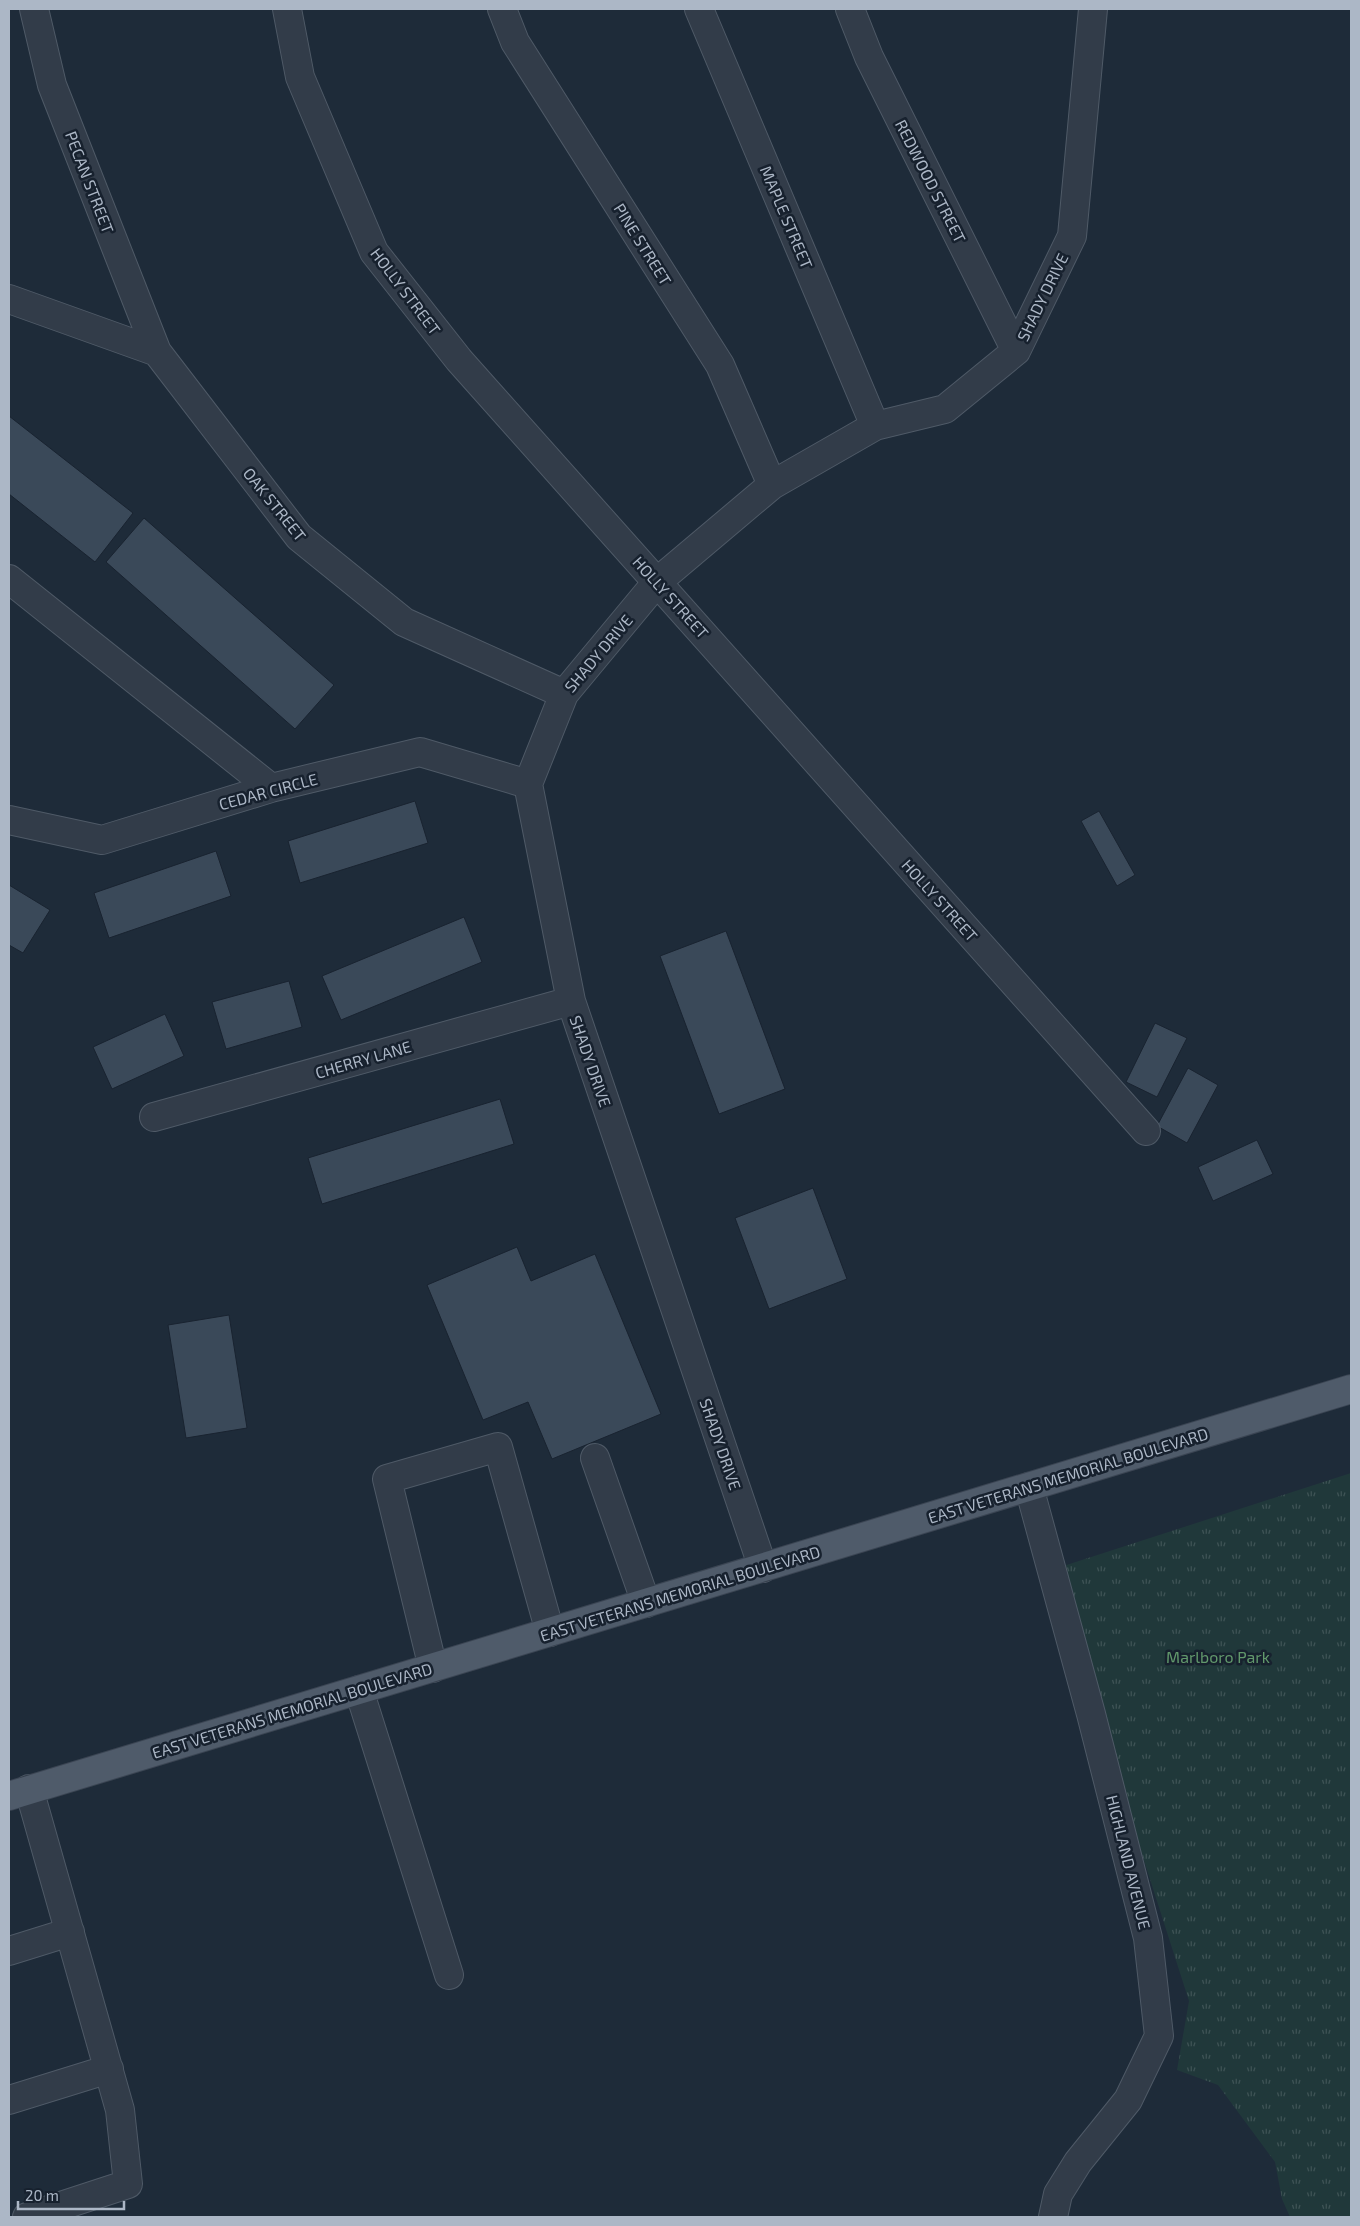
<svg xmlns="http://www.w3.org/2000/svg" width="1360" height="2226" font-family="'Exo 2',sans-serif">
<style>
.grass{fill:url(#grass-tufts)}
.building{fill:#3a4959;stroke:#192330}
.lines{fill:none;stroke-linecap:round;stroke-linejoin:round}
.minor-casing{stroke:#4f5a67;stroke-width:30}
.major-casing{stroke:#3b4553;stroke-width:30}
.minor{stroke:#323c49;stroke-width:28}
.major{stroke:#4f5b6a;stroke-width:28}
.labels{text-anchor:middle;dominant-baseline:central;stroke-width:5;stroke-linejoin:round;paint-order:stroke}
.street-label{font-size:16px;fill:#acb7c6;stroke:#17212e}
.park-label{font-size:16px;fill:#62996c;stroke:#17212e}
</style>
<defs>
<pattern id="grass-tufts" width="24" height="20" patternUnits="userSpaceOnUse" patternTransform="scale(1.25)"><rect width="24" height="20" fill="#20383a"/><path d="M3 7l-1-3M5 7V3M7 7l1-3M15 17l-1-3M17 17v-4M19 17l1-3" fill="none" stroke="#3e5355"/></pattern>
</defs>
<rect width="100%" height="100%" fill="#1e2b39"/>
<!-- grass -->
<path class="grass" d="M 1351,1473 L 1351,2217 L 1290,2217 L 1282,2199 L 1275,2162 L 1218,2085 L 1177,2070 L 1189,2001 L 1051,1570 Z"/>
<!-- building -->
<path class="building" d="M 9,416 L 133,513 L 95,562 L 9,494 Z
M 144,518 L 334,685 L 295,729 L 106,562 Z
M 415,801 L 428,843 L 300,883 L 288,841 Z
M 1099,811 L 1135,875 L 1117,886 L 1081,821 Z
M 216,851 L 231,896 L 109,938 L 94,893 Z
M 9,885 L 50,910 L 23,953 L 9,945 Z
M 464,917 L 482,962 L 341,1020 L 322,976 Z
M 726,931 L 785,1089 L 719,1114 L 660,956 Z
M 289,981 L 302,1027 L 226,1049 L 212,1002 Z
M 165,1014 L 184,1056 L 112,1089 L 93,1047 Z
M 1155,1023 L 1187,1038 L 1157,1097 L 1126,1082 Z
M 1188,1068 L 1218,1085 L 1187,1143 L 1157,1126 Z
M 500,1099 L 514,1144 L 322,1204 L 308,1158 Z
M 1257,1140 L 1273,1174 L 1213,1201 L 1198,1167 Z
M 813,1188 L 847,1279 L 769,1309 L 735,1218 Z
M 517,1247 L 531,1281 L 595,1254 L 661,1414 L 552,1459 L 528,1402 L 483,1420 L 427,1285 Z
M 229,1315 L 247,1428 L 186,1438 L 168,1325 Z"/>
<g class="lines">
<defs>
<path id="minor" d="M 34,9 L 52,85 L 157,352
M 287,9 L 300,77 L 374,252 L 459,360 L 1146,1131
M 502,9 L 515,42 L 720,365 L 772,485
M 699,9 L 875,426
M 850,9 L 869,57 L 1016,351
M 9,299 L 157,352 L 299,537 L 404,622 L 564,694
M 9,579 L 271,788
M 9,820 L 102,840 L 271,788 L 420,752 L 528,784
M 154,1117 L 571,1001
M 595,1458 L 646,1603
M 1029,1487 L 1091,1714 L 1148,1938 L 1159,2036 L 1128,2100 L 1078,2162 L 1058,2194 L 1053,2217
M 763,1568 L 571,1001 L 528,784 L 564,694 L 657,582 L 772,485 L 875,426 L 945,409 L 1016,351 L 1072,236 L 1093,9
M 433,1668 L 387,1479 L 498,1447 L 550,1632
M 359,1690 L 449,1975
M 9,1951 L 70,1932
M 9,2100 L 109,2069
M 27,2217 L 128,2184 L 120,2110 L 29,1789"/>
<path id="major" d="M 9,1796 L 1351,1389"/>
</defs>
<!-- minor casing -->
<use href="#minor" class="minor-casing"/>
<!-- major casing -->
<use href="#major" class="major-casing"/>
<!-- minor -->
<use href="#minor" class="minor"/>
<!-- major -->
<use href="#major" class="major"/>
</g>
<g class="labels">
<!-- street labels -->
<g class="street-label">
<text transform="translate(931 181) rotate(63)">REDWOOD STREET</text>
<text transform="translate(90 182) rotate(69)">PECAN STREET</text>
<text transform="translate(787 217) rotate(67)">MAPLE STREET</text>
<text transform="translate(643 244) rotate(58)">PINE STREET</text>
<text transform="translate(406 291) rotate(53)">HOLLY STREET</text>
<text transform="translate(1042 297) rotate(-64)">SHADY DRIVE</text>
<text transform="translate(275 504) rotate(51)">OAK STREET</text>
<text transform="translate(671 597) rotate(48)">HOLLY STREET</text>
<text transform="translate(598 653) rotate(-50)">SHADY DRIVE</text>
<text transform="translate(268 791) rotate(-15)">CEDAR CIRCLE</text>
<text transform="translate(940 900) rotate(48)">HOLLY STREET</text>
<text transform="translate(363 1059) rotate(-16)">CHERRY LANE</text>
<text transform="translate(591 1061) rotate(71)">SHADY DRIVE</text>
<text transform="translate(721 1444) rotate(71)">SHADY DRIVE</text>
<text transform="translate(1068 1475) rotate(-17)">EAST VETERANS MEMORIAL BOULEVARD</text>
<text transform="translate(680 1593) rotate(-17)">EAST VETERANS MEMORIAL BOULEVARD</text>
<text transform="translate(292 1710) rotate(-17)">EAST VETERANS MEMORIAL BOULEVARD</text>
<text transform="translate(1129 1862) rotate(76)">HIGHLAND AVENUE</text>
</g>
<!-- park labels -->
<g class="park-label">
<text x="1218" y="1656">Marlboro Park</text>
</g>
</g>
<!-- border -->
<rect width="1360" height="2226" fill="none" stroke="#acb7c6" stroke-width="20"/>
<!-- scale -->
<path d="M18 2201v8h106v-8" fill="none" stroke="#acb7c6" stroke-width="2.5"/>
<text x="25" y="2201" font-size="15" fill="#acb7c6" stroke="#17212e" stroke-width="4" paint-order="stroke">20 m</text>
</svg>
